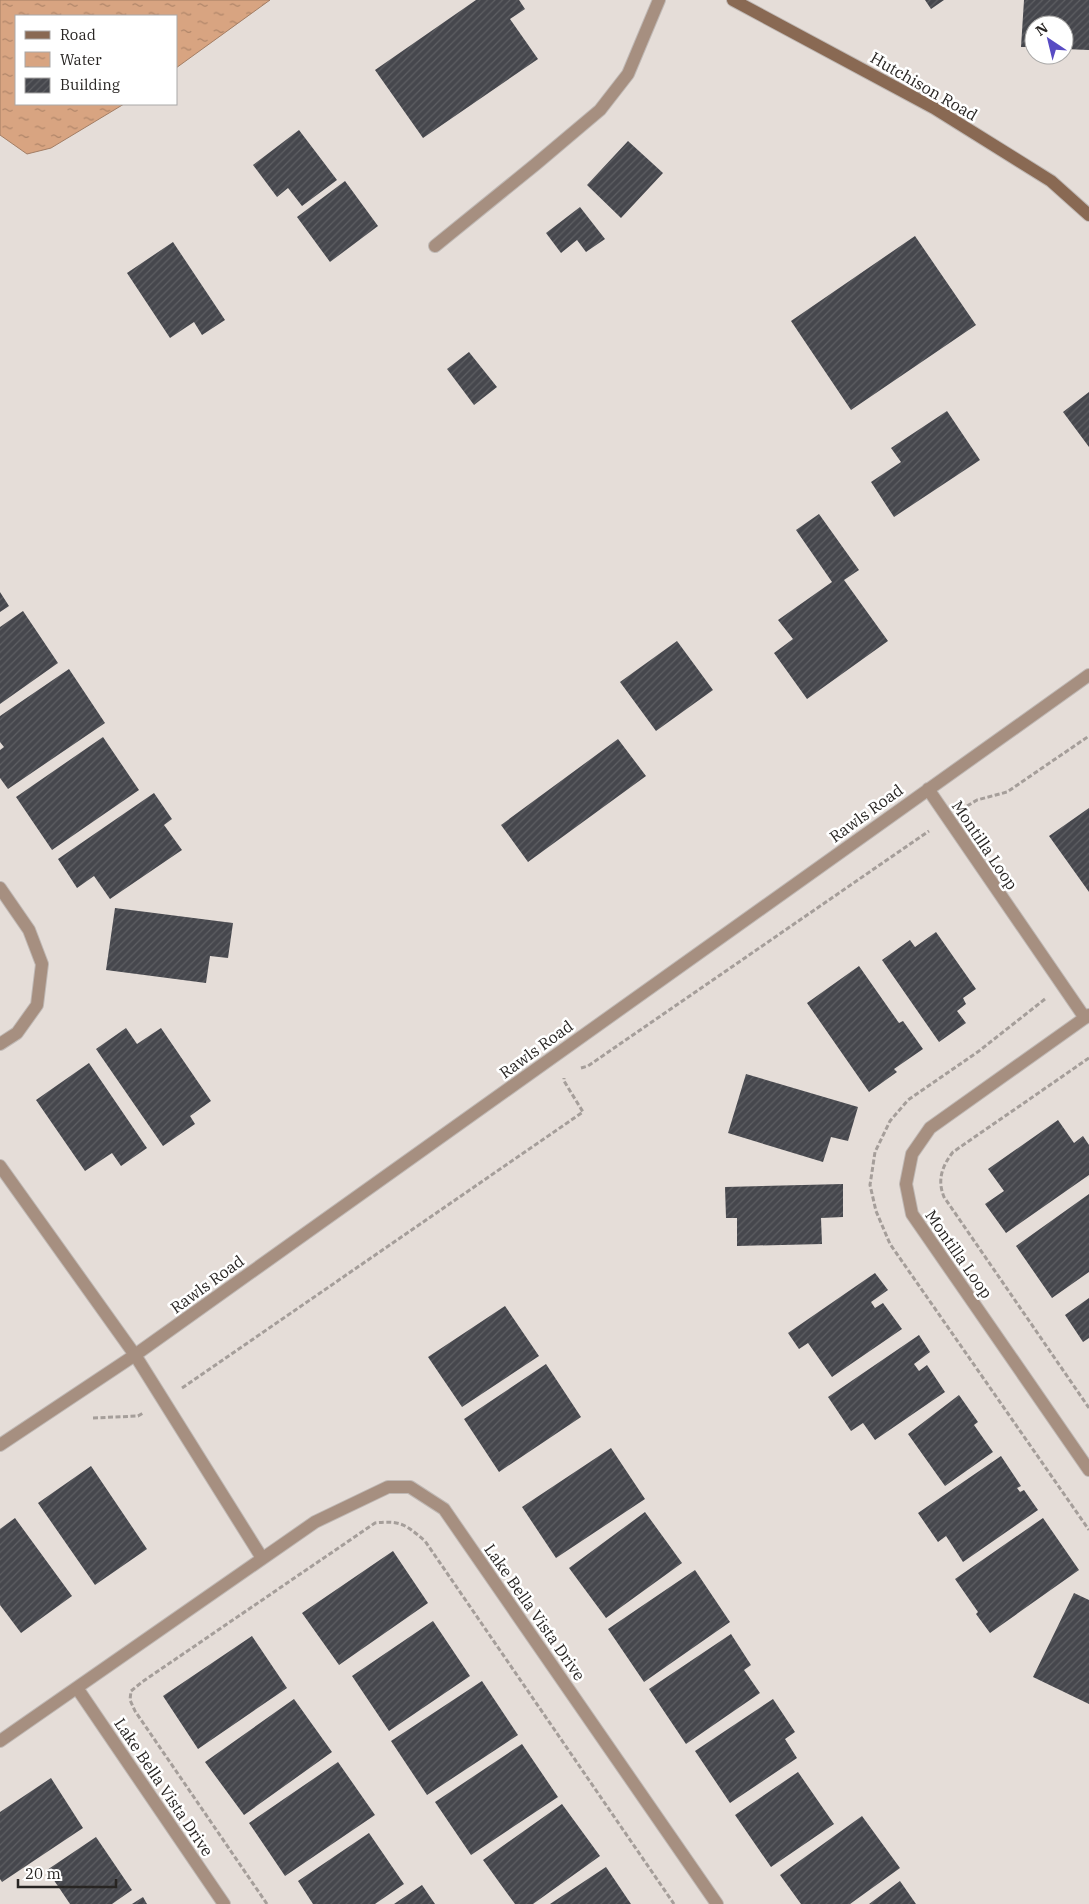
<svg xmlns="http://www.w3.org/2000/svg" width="1089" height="1904" font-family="'IBM Plex Serif',serif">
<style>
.water{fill:url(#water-ripples);stroke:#a37e65}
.building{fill:url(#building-hatch)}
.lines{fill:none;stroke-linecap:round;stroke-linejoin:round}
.lane-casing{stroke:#bfb8b4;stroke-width:14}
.street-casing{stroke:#bfb8b4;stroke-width:14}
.secondary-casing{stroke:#bfb8b4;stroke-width:14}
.path{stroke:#a59e9a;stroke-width:3;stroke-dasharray:5 2.5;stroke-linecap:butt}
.lane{stroke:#a68f80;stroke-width:12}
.street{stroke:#a68f80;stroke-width:12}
.secondary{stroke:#896953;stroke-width:12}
.labels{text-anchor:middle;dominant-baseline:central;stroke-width:5;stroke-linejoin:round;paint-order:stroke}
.street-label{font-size:16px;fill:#282523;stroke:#fff}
</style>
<defs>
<pattern id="water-ripples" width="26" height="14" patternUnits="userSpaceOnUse" patternTransform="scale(1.25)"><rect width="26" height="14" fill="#d8a481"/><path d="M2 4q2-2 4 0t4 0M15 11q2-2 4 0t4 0" fill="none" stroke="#af8569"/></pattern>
<pattern id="building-hatch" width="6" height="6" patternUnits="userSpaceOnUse" patternTransform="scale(1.25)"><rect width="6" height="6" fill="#46474d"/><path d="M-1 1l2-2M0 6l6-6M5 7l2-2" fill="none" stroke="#5e5f63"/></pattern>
</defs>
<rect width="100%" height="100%" fill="#e5ddd8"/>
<!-- water -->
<path class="water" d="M 0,0 L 270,0 L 176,68 L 176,16 L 16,16 L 16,104 L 124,104 L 51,148 L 27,154 L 0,135 Z"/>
<!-- building -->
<path class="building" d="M 476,0 L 519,0 L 525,9 L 510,19 L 538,59 L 423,138 L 375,70 Z
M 925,0 L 944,0 L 931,9 Z
M 1024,0 L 1089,0 L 1089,50 L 1064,49 L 1064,25 L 1034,25 L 1034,47 L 1021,47 Z
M 299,130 L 337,180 L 302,206 L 288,188 L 277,197 L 253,165 Z
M 628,141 L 663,173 L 621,218 L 587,185 Z
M 345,181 L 378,226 L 330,262 L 297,217 Z
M 580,207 L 605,239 L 586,252 L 577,240 L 561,253 L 546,233 Z
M 915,236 L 976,325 L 851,410 L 791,321 Z
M 173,242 L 225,320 L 202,335 L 194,322 L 170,338 L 127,273 Z
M 469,352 L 497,387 L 474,405 L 447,369 Z
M 1089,392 L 1089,447 L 1063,412 Z
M 947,411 L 980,460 L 894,517 L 871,482 L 901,462 L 891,448 Z
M 819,514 L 859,570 L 844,580 L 888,641 L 807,699 L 774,653 L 793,639 L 778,620 L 832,582 L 796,530 Z
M 0,592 L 9,606 L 0,612 Z
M 23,611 L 58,663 L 0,704 L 0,627 Z
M 677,641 L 713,690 L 656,731 L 620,682 Z
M 69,669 L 105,723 L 8,789 L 0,778 L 0,750 L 4,747 L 0,742 L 0,716 Z
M 103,737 L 139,790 L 52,850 L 16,797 Z
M 618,739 L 646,776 L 528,862 L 501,825 Z
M 154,793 L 172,819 L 164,825 L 182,850 L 110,899 L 94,876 L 77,888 L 58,859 Z
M 1089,808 L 1089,892 L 1049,836 Z
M 115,908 L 233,923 L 228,958 L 210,956 L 206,983 L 106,970 Z
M 936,932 L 976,989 L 963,998 L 966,1004 L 957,1011 L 966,1023 L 939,1042 L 882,960 L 910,940 L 915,947 Z
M 859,966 L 899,1023 L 903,1021 L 923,1049 L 894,1069 L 897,1072 L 869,1092 L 807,1003 Z
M 126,1028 L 137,1044 L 161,1028 L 211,1101 L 190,1116 L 195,1124 L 163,1146 L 96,1049 Z
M 89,1063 L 147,1148 L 121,1166 L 112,1153 L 85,1171 L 36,1100 Z
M 746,1074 L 858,1107 L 848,1141 L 831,1137 L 823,1162 L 728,1133 Z
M 1058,1120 L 1074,1143 L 1083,1136 L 1089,1145 L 1089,1175 L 1006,1233 L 985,1204 L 1004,1191 L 988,1169 Z
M 843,1184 L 843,1217 L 821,1218 L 822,1244 L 737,1246 L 737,1218 L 726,1218 L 725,1187 Z
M 1089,1194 L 1089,1272 L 1052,1298 L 1016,1246 Z
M 875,1273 L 888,1290 L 871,1302 L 875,1308 L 883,1303 L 902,1329 L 832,1377 L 808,1343 L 799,1349 L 788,1333 Z
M 1089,1298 L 1089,1338 L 1083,1342 L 1065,1315 Z
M 505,1306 L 539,1356 L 462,1407 L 428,1357 Z
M 919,1335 L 930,1352 L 914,1364 L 919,1371 L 927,1365 L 945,1392 L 875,1440 L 863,1423 L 851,1431 L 828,1397 Z
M 546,1364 L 581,1417 L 499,1472 L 464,1419 Z
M 959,1395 L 978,1422 L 974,1425 L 993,1452 L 945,1486 L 908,1434 Z
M 611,1448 L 645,1499 L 556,1558 L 522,1507 Z
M 1001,1456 L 1021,1486 L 1017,1488 L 1020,1492 L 1024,1490 L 1038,1510 L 963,1562 L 946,1536 L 938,1542 L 918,1513 Z
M 91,1466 L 147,1549 L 95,1585 L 38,1503 Z
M 645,1512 L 682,1563 L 606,1618 L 569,1568 Z
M 15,1518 L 72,1596 L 21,1633 L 0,1605 L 0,1529 Z
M 1043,1518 L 1079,1570 L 990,1633 L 976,1614 L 978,1612 L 955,1579 Z
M 393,1551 L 428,1603 L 339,1665 L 302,1613 Z
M 695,1570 L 730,1622 L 644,1682 L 608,1629 Z
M 1074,1593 L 1089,1600 L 1089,1704 L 1033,1677 Z
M 433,1621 L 470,1676 L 389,1731 L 352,1676 Z
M 731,1634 L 751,1665 L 744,1670 L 760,1693 L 686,1744 L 649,1689 Z
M 252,1636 L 287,1688 L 198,1749 L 163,1696 Z
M 482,1681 L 518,1735 L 427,1795 L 391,1741 Z
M 294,1699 L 332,1752 L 244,1815 L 205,1762 Z
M 773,1699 L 795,1732 L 785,1739 L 797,1758 L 730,1803 L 695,1751 Z
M 522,1744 L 558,1797 L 471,1855 L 435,1802 Z
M 338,1762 L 375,1815 L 285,1876 L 249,1823 Z
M 798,1772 L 834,1824 L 771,1867 L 735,1815 Z
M 51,1778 L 83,1828 L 2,1882 L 0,1879 L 0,1812 Z
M 562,1804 L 600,1856 L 533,1904 L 515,1904 L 483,1860 Z
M 862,1816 L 900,1868 L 850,1904 L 801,1904 L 780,1875 Z
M 369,1833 L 404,1884 L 375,1904 L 313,1904 L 298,1881 Z
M 96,1837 L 132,1890 L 112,1904 L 70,1904 L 47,1870 Z
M 606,1867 L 631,1904 L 550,1904 Z
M 900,1881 L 916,1904 L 869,1904 Z
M 422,1885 L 435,1904 L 394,1904 Z
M 143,1897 L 147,1904 L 132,1904 Z"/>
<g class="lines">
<defs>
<path id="lane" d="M 435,246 L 536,164 L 600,110 L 628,74 L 659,0
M 0,888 L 29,930 L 42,964 L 37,1005 L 17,1033 L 0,1044
M 0,1166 L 135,1355"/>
<path id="street" d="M 928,789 L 1085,1018
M 1089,1015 L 930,1128 L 912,1154 L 906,1184 L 912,1214 L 1089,1470
M 135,1355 L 262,1558
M 0,1445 L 135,1355 L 1089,675
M 77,1688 L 224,1904
M 0,1741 L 315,1522 L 388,1487 L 410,1487 L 444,1509 L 717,1904"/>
<path id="secondary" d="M 733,0 L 934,108 L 1051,181 L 1089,215"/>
</defs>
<!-- lane casing -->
<use href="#lane" class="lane-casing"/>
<!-- street casing -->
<use href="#street" class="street-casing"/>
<!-- secondary casing -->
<use href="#secondary" class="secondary-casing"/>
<!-- path -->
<path class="path" d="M 967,806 L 977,800 L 1007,792 L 1089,736
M 1045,999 L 979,1051 L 908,1100 L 890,1121 L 875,1152 L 870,1185 L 876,1211 L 890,1244 L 1089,1530
M 1089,1058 L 953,1152 C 942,1166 937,1180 944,1197 L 1089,1408
M 581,1068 L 588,1066 L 929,831
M 182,1388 L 583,1112 L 564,1081 L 564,1078
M 93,1418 L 138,1416 L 143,1413
M 267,1904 L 135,1711 L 130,1700 L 131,1691 L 142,1682 L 375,1523 C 401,1520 406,1525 425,1541 L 674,1904"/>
<!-- lane -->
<use href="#lane" class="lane"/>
<!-- street -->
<use href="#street" class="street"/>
<!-- secondary -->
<use href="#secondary" class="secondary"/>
</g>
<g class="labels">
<!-- street labels -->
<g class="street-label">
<text transform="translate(924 86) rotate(30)">Hutchison Road</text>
<text transform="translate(866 813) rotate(-36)">Rawls Road</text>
<text transform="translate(985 845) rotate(56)">Montilla Loop</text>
<text transform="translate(536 1049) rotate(-36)">Rawls Road</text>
<text transform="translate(959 1254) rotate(55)">Montilla Loop</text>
<text transform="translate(207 1284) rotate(-36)">Rawls Road</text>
<text transform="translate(535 1612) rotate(55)">Lake Bella Vista Drive</text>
<text transform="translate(164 1787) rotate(56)">Lake Bella Vista Drive</text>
</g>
</g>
<!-- legend -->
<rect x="15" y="15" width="162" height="90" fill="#ffffff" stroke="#a9a8a7"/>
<rect x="25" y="31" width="25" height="8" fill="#896953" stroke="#a9a8a7"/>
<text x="60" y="40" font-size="15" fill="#282523">Road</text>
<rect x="25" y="52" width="25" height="15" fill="url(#water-ripples)" stroke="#a9a8a7"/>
<text x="60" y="65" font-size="15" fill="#282523">Water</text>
<rect x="25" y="78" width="25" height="15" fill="url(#building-hatch)" stroke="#a9a8a7"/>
<text x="60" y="90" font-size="15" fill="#282523">Building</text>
<!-- north arrow -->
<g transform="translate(1049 40) rotate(325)"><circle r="24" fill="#ffffff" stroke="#a9a8a7"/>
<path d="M0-4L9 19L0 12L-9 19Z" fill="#584bc3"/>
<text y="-8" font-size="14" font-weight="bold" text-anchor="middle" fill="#282523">N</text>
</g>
<!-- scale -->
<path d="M18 1879v8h98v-8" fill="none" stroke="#282523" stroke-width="2.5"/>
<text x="25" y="1879" font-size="15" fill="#282523" stroke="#ffffff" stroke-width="4" paint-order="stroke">20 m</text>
</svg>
